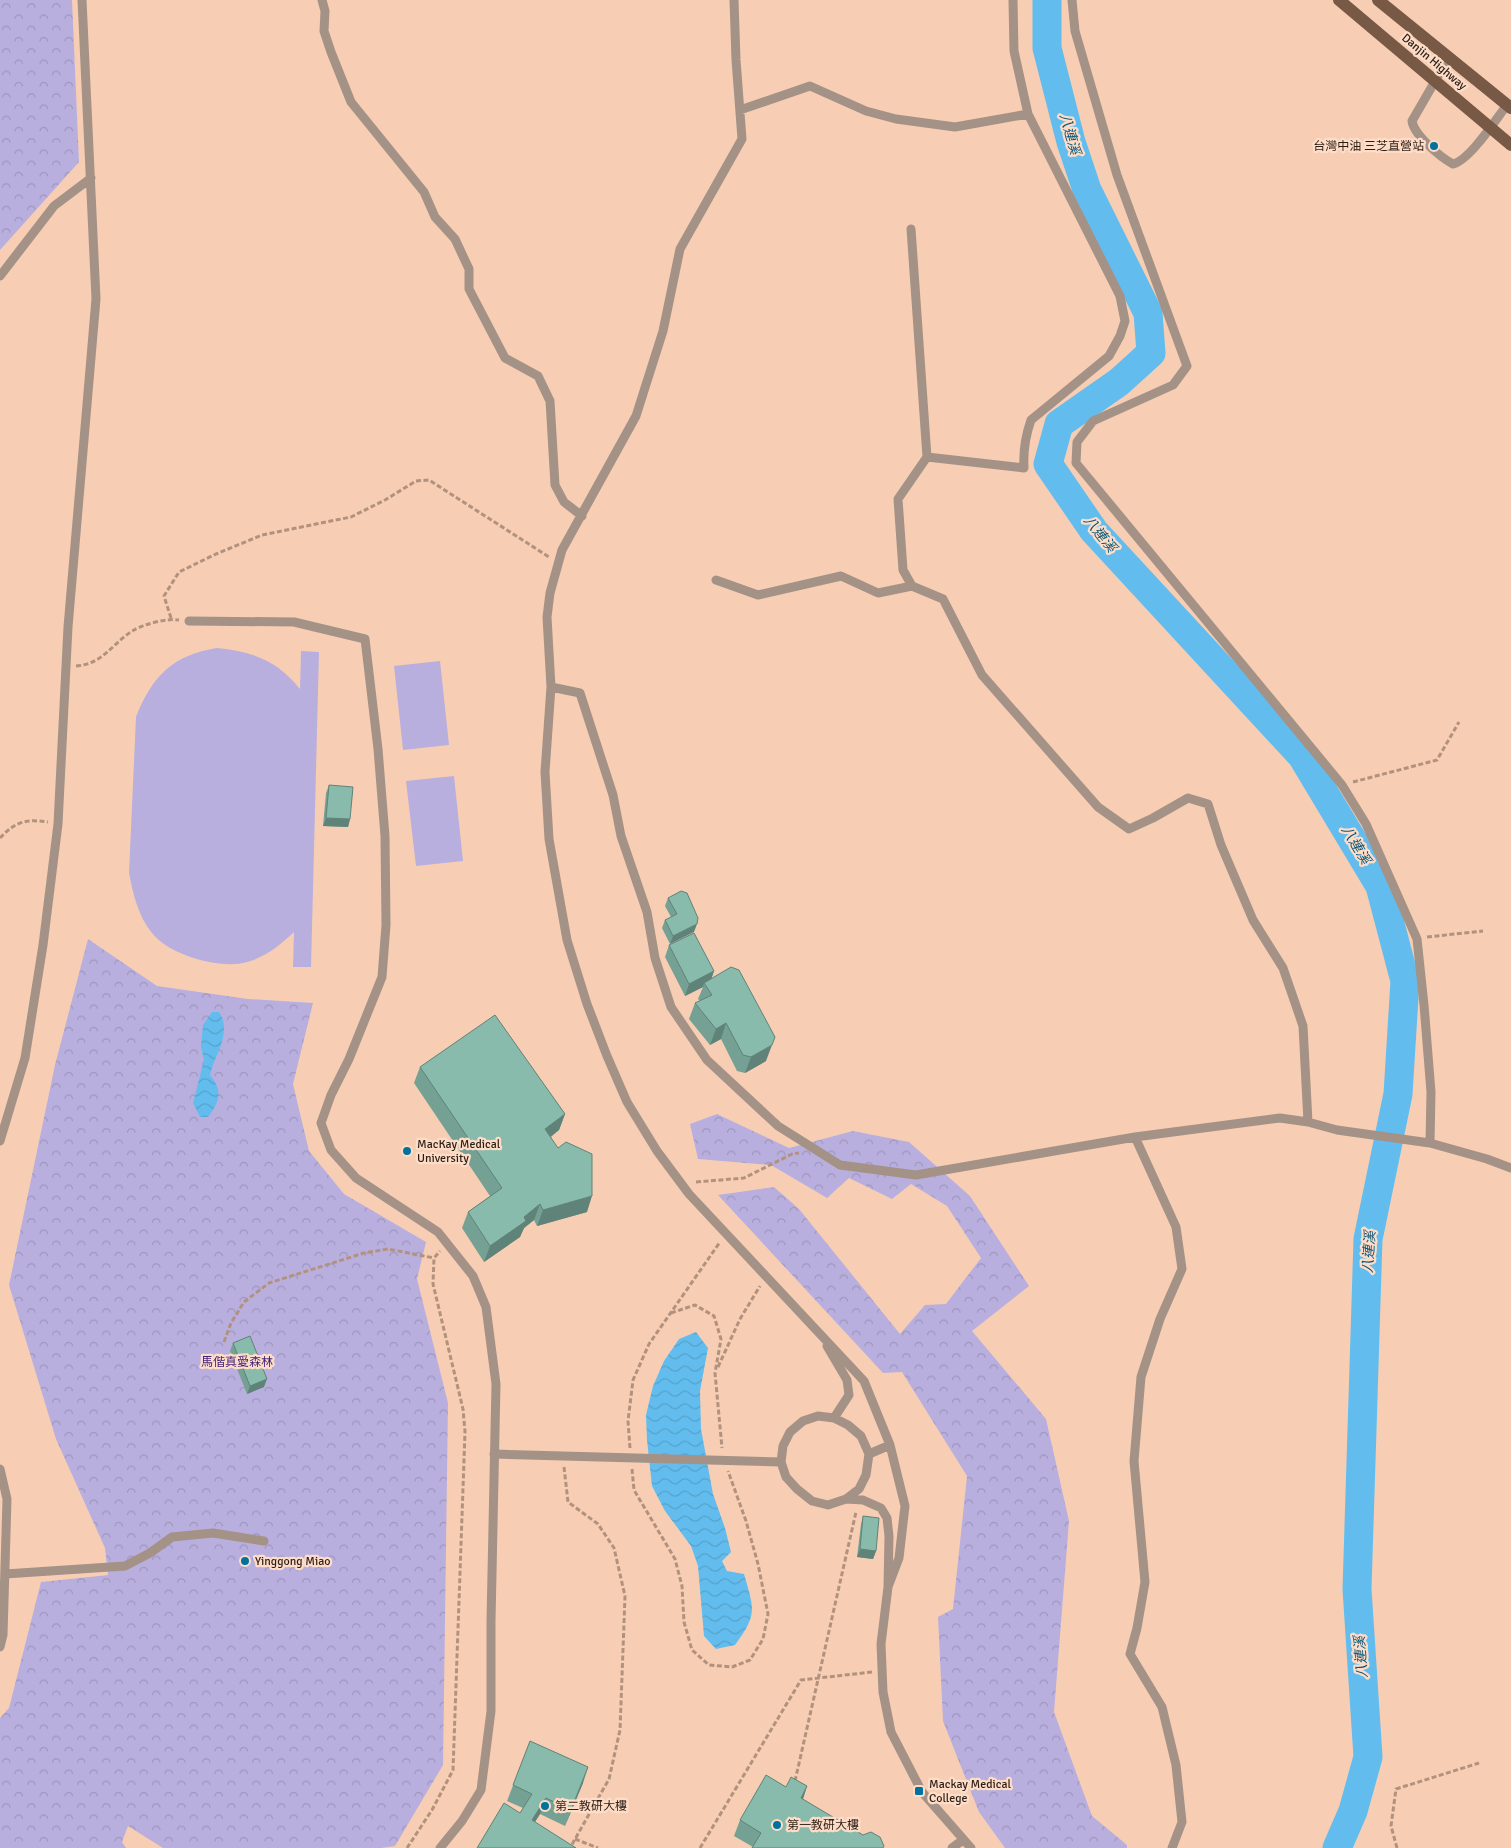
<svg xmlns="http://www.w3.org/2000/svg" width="1511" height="1848" font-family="Signika,'Noto Sans TC',sans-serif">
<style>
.grass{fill:#b8afde}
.forest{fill:url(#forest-crowns)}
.water{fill:url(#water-waves)}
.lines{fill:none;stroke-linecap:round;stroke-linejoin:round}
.river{stroke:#62bdee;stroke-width:29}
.path{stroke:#b2927e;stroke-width:3;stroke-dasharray:5 2.5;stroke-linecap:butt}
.lane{stroke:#a49287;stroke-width:9}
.primary{stroke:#775945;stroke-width:12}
.lane-bridge{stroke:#a49287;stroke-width:9}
.wall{fill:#75a194}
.shaded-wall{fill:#5f8378}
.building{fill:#88bbac;stroke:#5f8378}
.poi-dot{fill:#02729d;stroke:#feddc8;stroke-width:2}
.labels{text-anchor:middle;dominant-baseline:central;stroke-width:4.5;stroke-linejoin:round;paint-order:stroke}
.street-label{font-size:12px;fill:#2e1f15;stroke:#feddc8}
.poi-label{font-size:12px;fill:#2e1f15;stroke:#feddc8;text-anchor:start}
.park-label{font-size:12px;fill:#3f1f78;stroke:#feddc8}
.water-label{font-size:14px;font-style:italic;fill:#0d5777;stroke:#feddc8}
</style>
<defs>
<pattern id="forest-crowns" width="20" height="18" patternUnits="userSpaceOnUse" patternTransform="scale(1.25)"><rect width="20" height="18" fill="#b8afde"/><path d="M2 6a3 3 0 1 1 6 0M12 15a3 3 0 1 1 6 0" fill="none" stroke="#9e96be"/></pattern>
<pattern id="water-waves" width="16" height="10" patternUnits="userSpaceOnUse" patternTransform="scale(1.25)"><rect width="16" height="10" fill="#62bdee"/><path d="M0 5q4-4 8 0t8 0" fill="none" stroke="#55a2cb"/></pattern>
</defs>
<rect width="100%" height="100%" fill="#f7ceb4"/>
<!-- grass -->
<path class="grass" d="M 217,648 C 253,652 277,660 300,689 L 301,651 L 319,652 L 311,967 L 293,967 L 294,932 C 280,945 266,957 247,962 C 220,970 169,955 152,933 C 138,916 133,894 129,873 L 136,717 C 152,676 173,655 217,648 Z
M 440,661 L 449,745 L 403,750 L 394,666 Z
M 454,776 L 463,861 L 416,866 L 406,781 Z"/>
<!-- forest -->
<path class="forest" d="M 0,0 L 72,0 L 79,162 L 0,250 Z
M 88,939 L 157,986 L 248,999 L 313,1003 L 293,1084 L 309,1151 L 344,1194 L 426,1242 L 417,1279 L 448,1403 L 443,1765 L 395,1846 L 381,1848 L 163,1848 L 128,1826 L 122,1842 L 126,1848 L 0,1848 L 0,1718 L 9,1708 L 41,1582 L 108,1575 L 105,1548 L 56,1439 L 9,1285 L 55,1065 Z
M 717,1114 L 789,1148 L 853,1131 L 909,1142 L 970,1196 L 1029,1286 L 972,1331 L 1046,1419 L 1069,1521 L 1054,1712 L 1092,1816 L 1127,1845 L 1127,1848 L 1005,1848 L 979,1812 L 943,1721 L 938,1617 L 953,1609 L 967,1476 L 902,1372 L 883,1373 L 718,1195 L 774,1187 L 799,1209 L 900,1334 L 925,1305 L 946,1304 L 981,1258 L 947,1206 L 911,1184 L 892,1199 L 849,1178 L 827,1198 L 771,1165 L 698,1159 L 690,1124 Z"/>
<!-- water -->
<path class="water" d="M 212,1012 L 219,1012 C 233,1033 214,1055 210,1075 C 223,1090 220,1102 208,1117 L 200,1117 L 193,1103 L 204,1060 L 201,1047 L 203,1025 Z
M 696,1332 L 708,1348 L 700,1391 L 701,1429 L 713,1494 L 725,1528 L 731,1552 L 722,1561 L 727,1571 L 744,1574 C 754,1609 758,1614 735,1645 L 716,1649 L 704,1636 L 698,1566 L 691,1546 L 665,1511 L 652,1486 L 647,1440 L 646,1415 L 653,1386 L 664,1361 L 679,1339 Z"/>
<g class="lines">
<!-- river -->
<path class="river" d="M 1047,0 L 1047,48 L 1071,142 L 1087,190 L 1148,313 L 1151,353 L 1119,382 L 1059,424 L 1048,464 L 1094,531 L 1302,756 L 1380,886 L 1405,981 L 1398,1094 L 1368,1239 L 1357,1589 L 1368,1757 L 1353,1811 L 1337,1848"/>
<!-- path -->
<path class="path" d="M 171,618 L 164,596 L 179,572 L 216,554 L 262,535 L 351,517 L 385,500 L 416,481 L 429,480 L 549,557
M 76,666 C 104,664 113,642 134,630 C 144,624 168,618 179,620
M 1353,782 L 1437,760 L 1459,722
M 0,838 C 16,821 26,819 48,822
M 1427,937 L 1483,931
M 696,1182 L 744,1178 L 792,1154 L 799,1153
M 671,1313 L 695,1305 L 714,1316 L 721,1339 L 715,1373 L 722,1448
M 224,1342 L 231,1323 L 244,1302 L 269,1283 L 364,1253 L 388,1249 L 434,1258
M 718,1367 L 740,1319 L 760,1286
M 630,1448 L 628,1421 L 633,1380 L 649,1344 L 720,1242
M 564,1467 L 568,1502 L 598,1524 L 614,1548 L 625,1596 L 620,1730 L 609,1779 L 570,1848
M 632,1469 L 634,1490 L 675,1559 L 682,1586 L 684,1622 L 692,1650 L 709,1665 L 732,1667 L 750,1660 L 763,1639 L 768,1614 L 758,1564 L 746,1521 L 728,1471
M 795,1781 L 856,1512
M 575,1839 L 598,1848
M 407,1848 L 432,1810 L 453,1770 L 465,1432 L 463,1409 L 433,1284 L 434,1258 L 440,1251
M 700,1848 L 801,1680 L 872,1672
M 1397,1848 L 1391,1826 L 1396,1789 L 1479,1763"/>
<!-- lane -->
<path class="lane" d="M 322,0 L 325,11 L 324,31 L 331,52 L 351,102 L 424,192 L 435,217 L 455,239 L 469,269 L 469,289 L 505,358 L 538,376 L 550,401 L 555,485 L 564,502 L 582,516
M 734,0 L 736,60 L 742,139 L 680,249 L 663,331 L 636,416 L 562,550 L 550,593 L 547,617 L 551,687 L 545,772 L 549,839 L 567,940 L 587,1004 L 607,1056 L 627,1102 L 657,1151 L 689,1194 L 864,1381 L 890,1445 L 905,1506 L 899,1558 L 888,1587
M 1072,0 L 1075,31 L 1117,175 L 1187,366 L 1173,385 L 1093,421 L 1077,442 L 1076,463 L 1342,785 L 1366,824 L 1417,939 L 1424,1005 L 1431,1092 L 1430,1143
M 1449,57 L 1412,121 C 1414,135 1440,157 1453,164 C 1470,160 1496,119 1507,105
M 740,110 L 810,86 L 866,111 L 896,119 L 955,127 L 1028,114
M 911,229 L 927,457 L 898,499 L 903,570 L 912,586 L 943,599 L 982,675 L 1098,807 L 1129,829 L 1153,818 L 1188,798 L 1208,804 L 1221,845 L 1253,920 L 1283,968 L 1303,1026 L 1308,1122
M 0,276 L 54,206 L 91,178
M 927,457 L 1024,468 C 1023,451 1025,437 1031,420 L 1109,356 L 1120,336 L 1125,321 L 1120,296 L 1028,114 L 1014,51 L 1013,0
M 716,580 L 758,595 L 841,576 L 878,593 L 912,586
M 189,621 L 294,622 L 365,639 L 378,749 L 385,836 L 386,925 L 382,977 L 349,1059 L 331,1095 L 321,1123 L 331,1150 L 356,1178 L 438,1232 L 473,1276 L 486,1307 L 496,1384 L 491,1621 L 491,1711 L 481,1790 L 462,1821 L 440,1848
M 551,687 L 580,693 L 613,795 L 621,836 L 647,912 L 655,958 L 671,1007 L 707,1060 L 778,1126 L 840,1165 L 916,1175 L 1135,1137 L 1280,1118 L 1308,1122 L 1337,1130 L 1430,1143 L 1487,1159 L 1511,1168
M 1135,1137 L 1176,1227 L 1182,1269 L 1160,1319 L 1141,1377 L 1134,1461 L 1145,1582 L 1137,1628 L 1130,1654 L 1162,1707 L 1176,1765 L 1182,1822 L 1172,1848
M 0,1141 L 25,1058 L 43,945 L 58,824 L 68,627 L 96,299 L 82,0
M 827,1346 L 847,1380 L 849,1395 L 834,1418
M 818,1416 L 834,1418 L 848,1425 L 861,1436 L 869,1454 L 866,1475 L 859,1489 L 846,1499 L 828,1505 L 812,1501 L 797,1489 L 786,1477 L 781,1462 L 783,1446 L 790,1432 L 803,1421 Z
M 869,1454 L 890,1445
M 0,1469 L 7,1499 L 3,1635 L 0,1647
M 846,1499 L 863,1500 L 881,1508 L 887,1518 L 889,1536 L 888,1587 L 881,1644 L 883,1692 L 891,1732 L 922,1792 L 971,1848
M 5,1574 L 125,1566 L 150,1553 L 172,1537 L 213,1533 L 264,1541
M 952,1848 L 963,1840"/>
<!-- primary -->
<path class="primary" d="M 1339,0 L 1511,145
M 1378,0 L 1511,108"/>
<!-- lane-bridge -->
<path class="lane-bridge" d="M 494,1454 L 781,1462"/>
</g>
<!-- wall -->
<path class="wall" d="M 329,785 L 350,819 L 348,827 L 323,826 L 326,793 Z
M 668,898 L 697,924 L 670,944 L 662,928 L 665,920 L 671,917 L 665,906 Z
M 669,945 L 714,971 L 711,979 L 766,1061 L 745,1073 L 737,1071 L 721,1039 L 710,1045 L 689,1019 L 695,1003 L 700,1001 L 698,999 L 703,987 L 685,996 L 665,957 Z
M 420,1067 L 565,1114 L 559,1130 L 551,1137 L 587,1212 L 537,1226 L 534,1220 L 524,1228 L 520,1237 L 484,1262 L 462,1228 L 468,1212 L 490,1196 L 414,1083 Z
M 233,1343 L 264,1387 L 247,1394 L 230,1351 Z
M 863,1516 L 876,1551 L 873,1559 L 857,1557 L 861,1524 Z
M 530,1741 L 583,1783 L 565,1826 L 540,1814 L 535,1822 L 520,1813 L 523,1808 L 507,1801 Z
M 807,1786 L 803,1799 L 753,1847 L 734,1836 L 740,1820 L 786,1787 Z"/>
<!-- shaded-wall -->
<path class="shaded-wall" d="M 326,818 L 350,819 L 348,827 L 323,826 Z
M 697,924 L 694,932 L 670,944 L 673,936 Z
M 714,971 L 710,983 L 704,983 L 703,987 L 685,996 L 689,984 Z
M 726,1023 L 721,1039 L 710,1045 L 716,1029 Z
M 772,1045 L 766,1061 L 745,1073 L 751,1057 Z
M 565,1114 L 559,1130 L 539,1145 L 545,1129 Z
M 592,1196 L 587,1212 L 537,1226 L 543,1210 Z
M 540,1204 L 534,1220 L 524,1228 L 520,1237 L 484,1262 L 490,1246 L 524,1217 Z
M 267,1379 L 264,1387 L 247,1394 L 250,1386 Z
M 860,1549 L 876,1551 L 873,1559 L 857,1557 Z
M 588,1767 L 583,1783 L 565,1826 L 571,1810 Z
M 807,1786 L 802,1802 L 801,1798 Z
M 546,1798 L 540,1814 L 526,1836 L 532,1820 Z"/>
<!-- building -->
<path class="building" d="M 329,785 L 353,787 L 350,819 L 326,818 Z
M 681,891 L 687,893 L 698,918 L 697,924 L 673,936 L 665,920 L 677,914 L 668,898 Z
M 694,933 L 714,971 L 689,984 L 669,945 Z
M 731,967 L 739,970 L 775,1037 L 772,1045 L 751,1057 L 743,1055 L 726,1023 L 716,1029 L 695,1003 L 712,995 L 704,983 Z
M 495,1015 L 565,1114 L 545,1129 L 558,1148 L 566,1142 L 592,1154 L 592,1196 L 543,1210 L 540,1204 L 524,1217 L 526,1221 L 490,1246 L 468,1212 L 502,1188 L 420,1067 Z
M 250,1336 L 267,1379 L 250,1386 L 233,1343 Z
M 863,1516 L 879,1518 L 876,1551 L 860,1549 Z
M 530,1741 L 588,1767 L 571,1810 L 546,1798 L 532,1820 L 576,1848 L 477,1848 L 504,1803 L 520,1813 L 532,1794 L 513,1785 Z
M 766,1775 L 786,1787 L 791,1777 L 807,1786 L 801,1798 L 863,1835 L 871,1832 L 880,1837 L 884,1846 L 883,1848 L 752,1848 L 761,1833 L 740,1820 Z"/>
<!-- markers -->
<g class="poi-dot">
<circle cx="1434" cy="146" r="5"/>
<circle cx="407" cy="1151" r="5"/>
<circle cx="245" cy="1561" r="5"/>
<rect x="914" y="1786" width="10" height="10" rx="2.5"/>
<circle cx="545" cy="1806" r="5"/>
<circle cx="777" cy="1825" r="5"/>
</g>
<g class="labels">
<!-- street labels -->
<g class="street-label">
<text transform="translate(1434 62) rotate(40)">Danjin Highway</text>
</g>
<!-- poi labels -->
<g class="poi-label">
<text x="1424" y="146" text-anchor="end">台灣中油 三芝直營站</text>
<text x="417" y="1144">MacKay Medical<tspan x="417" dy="14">University</tspan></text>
<text x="255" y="1561">Yinggong Miao</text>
<text x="929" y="1784">Mackay Medical<tspan x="929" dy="14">College</tspan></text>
<text x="555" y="1806">第二教研大樓</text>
<text x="787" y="1825">第一教研大樓</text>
</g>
<!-- park labels -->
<g class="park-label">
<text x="237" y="1362">馬偕真愛森林</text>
</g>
<!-- water labels -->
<g class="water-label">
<text transform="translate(1070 134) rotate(74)">八連溪</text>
<text transform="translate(1100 534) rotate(51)">八連溪</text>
<text transform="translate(1356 845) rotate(59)">八連溪</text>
<text transform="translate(1369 1252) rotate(-86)">八連溪</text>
<text transform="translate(1361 1657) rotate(-94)">八連溪</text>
</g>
</g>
</svg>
